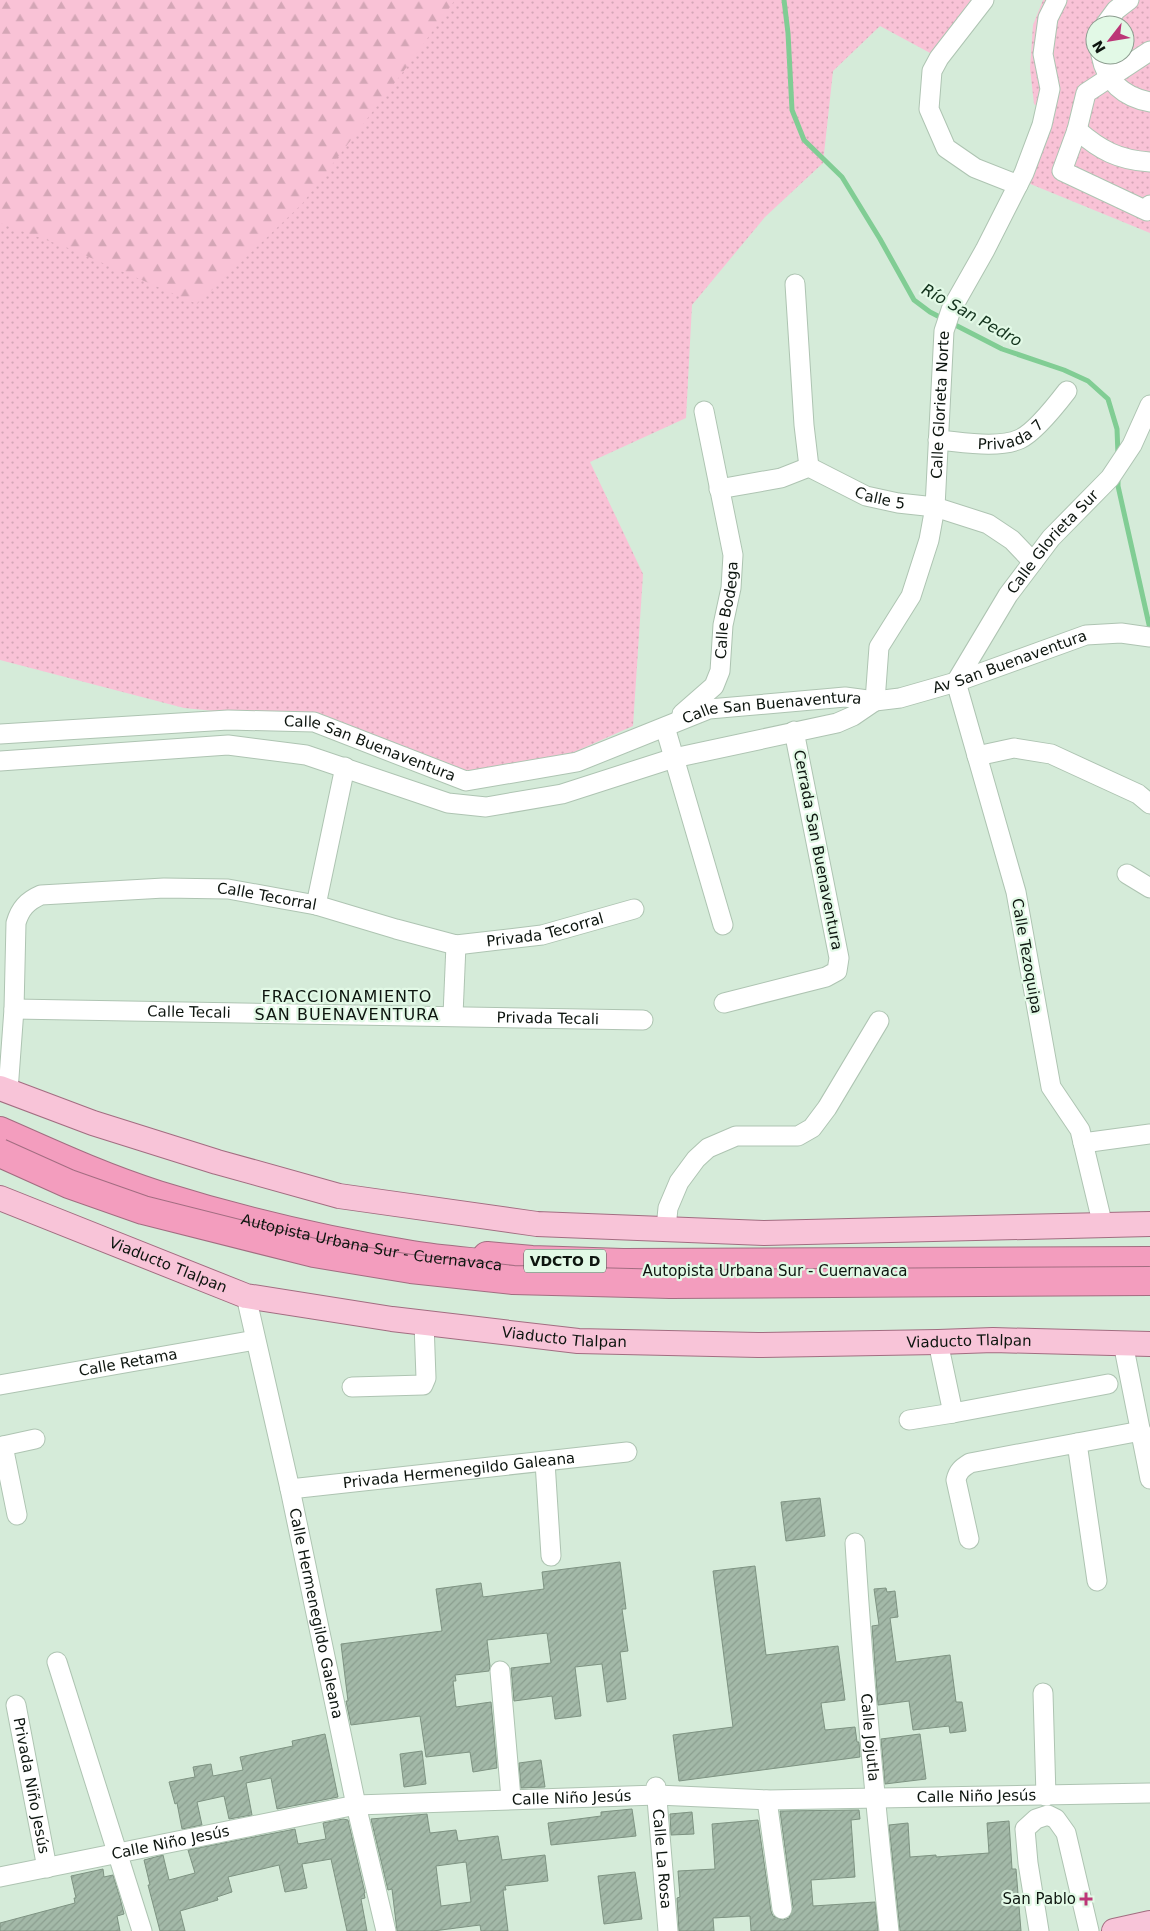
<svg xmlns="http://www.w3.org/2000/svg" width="1150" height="1931" font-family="'DejaVu Sans',sans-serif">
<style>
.grass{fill:url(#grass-dots);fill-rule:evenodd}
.forest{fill:url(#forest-firs)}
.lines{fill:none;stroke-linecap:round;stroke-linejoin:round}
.stream{stroke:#81cd94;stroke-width:5}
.building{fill:url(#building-hatch);stroke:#7e9382;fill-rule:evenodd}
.minor-casing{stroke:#aec4b2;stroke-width:21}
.major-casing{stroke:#a26d81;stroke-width:26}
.highway-casing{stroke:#a26d81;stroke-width:30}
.minor{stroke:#fff;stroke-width:19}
.major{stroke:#f8c4d8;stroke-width:24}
.highway{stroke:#f39dbe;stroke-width:28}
.highway-bridge-casing{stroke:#a26d81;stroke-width:30;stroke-linecap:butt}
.highway-bridge{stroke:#f39dbe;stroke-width:28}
.poi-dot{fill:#bc3677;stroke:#e2f9e6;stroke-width:2}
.labels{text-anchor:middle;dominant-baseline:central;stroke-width:4.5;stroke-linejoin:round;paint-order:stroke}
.shield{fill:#e2f9e6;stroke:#4d5950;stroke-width:1}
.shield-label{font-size:14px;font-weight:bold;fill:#0d150f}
.street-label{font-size:15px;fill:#0d150f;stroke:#e2f9e6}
.poi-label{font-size:15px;fill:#0d150f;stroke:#e2f9e6;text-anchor:end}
.water-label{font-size:16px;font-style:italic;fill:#13331d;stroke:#e2f9e6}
.neighbourhood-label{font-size:16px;letter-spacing:1px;fill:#0d150f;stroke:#e2f9e6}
</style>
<defs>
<pattern id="grass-dots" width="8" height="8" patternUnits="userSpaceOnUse" patternTransform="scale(1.25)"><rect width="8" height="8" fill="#f9c2d6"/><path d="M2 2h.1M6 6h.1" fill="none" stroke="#d4a6b6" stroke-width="1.8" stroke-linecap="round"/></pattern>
<pattern id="forest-firs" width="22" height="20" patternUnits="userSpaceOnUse" patternTransform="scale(1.25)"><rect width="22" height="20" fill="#f9c2d6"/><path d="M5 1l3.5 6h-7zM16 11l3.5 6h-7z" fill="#d4a6b6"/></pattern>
<pattern id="building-hatch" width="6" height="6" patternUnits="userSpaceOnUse" patternTransform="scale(1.25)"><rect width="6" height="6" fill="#a3b9a8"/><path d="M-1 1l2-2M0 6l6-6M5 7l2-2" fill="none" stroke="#8b9e8f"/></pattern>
</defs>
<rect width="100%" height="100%" fill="#d5ebd9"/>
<!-- grass -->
<path class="grass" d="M 0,0 L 989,0 L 945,61 L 880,26 L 833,71 L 823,163 L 765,217 L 692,305 L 686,418 L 590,462 L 643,574 L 633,726 L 572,753 L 449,775 L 267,716 L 184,708 L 0,660 Z
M 1043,0 L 1150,0 L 1150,233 L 1028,183 L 1053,117 L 1034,104 L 1030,68 L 1033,25 ZM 1095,25 L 1125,25 L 1125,55 L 1095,55 Z"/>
<!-- forest -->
<path class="forest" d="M 0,0 L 455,0 L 406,68 L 302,204 L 197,304 L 68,248 L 0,223 Z"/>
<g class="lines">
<!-- stream -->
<path class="stream" d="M 784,0 L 788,33 L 792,110 L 804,140 L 842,177 L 880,239 L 914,300 L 930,312 L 1002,349 L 1064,370 L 1088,381 L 1108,399 L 1117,429 L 1118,455
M 1118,476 L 1118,486 L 1150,629"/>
</g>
<!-- building -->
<path class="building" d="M 820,1498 L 825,1536 L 786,1541 L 781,1502 Z
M 620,1562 L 626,1609 L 622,1609 L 628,1651 L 620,1652 L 626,1699 L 607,1702 L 602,1664 L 575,1667 L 581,1716 L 555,1719 L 552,1696 L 514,1701 L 511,1668 L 551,1663 L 547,1633 L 487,1640 L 490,1666 L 489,1671 L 455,1675 L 456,1681 L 453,1681 L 456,1707 L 491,1702 L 497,1768 L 473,1772 L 470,1752 L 426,1757 L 420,1716 L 351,1725 L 346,1701 L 348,1701 L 341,1644 L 442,1631 L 436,1589 L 481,1583 L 483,1597 L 544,1589 L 542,1572 Z
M 755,1566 L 766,1655 L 838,1646 L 845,1700 L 821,1703 L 825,1730 L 855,1727 L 857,1742 L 859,1742 L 860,1757 L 679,1781 L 673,1735 L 733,1727 L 713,1571 Z
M 886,1588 L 887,1592 L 895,1591 L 898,1617 L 890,1618 L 896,1662 L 950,1655 L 956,1702 L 962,1702 L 966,1731 L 950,1733 L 949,1726 L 913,1730 L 909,1701 L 878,1705 L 872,1626 L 879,1625 L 874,1589 Z
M 325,1734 L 338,1797 L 277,1809 L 271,1778 L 246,1783 L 252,1815 L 229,1819 L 224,1796 L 197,1802 L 202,1825 L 182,1829 L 177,1803 L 175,1804 L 169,1782 L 195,1777 L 193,1767 L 211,1764 L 213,1776 L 243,1770 L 240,1757 L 293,1746 L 292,1741 Z
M 920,1734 L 926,1779 L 885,1784 L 881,1739 Z
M 422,1751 L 426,1784 L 404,1787 L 400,1754 Z
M 541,1760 L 545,1787 L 521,1788 L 519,1763 Z
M 632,1809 L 636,1836 L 551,1845 L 548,1823 L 601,1816 L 601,1812 Z
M 859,1810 L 860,1819 L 851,1820 L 855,1877 L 811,1880 L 813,1906 L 875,1902 L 878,1931 L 751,1931 L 750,1916 L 713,1918 L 714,1931 L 679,1931 L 677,1898 L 680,1897 L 678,1871 L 715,1869 L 712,1824 L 758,1820 L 771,1911 L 773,1916 L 783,1920 L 789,1918 L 793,1907 L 780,1811 Z
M 692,1812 L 694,1834 L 671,1835 L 670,1814 Z
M 427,1814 L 430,1833 L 456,1830 L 458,1841 L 498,1836 L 502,1860 L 545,1855 L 548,1881 L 505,1886 L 506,1890 L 503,1890 L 508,1931 L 481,1931 L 480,1925 L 433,1931 L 397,1931 L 392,1889 L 388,1890 L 371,1819 ZM 466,1862 L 471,1902 L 441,1906 L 436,1866 Z
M 343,1819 L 348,1820 L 365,1893 L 364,1893 L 365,1898 L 361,1899 L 367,1931 L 347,1931 L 331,1859 L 302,1864 L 307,1888 L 285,1892 L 279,1865 L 228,1877 L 232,1892 L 217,1897 L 218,1900 L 180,1911 L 185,1931 L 160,1931 L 148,1885 L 150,1885 L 144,1860 L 163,1855 L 169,1880 L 195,1873 L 188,1850 L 295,1829 L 298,1844 L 326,1839 L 323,1823 Z
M 1009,1821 L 1012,1869 L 1016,1869 L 1021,1931 L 900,1931 L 889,1825 L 908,1823 L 910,1857 L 936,1855 L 936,1857 L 989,1853 L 987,1823 Z
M 103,1869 L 104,1877 L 113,1875 L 120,1898 L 124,1914 L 117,1916 L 120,1931 L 0,1931 L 0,1923 L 75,1903 L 74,1898 L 76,1898 L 71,1876 Z
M 635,1872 L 642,1919 L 604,1924 L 598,1876 Z"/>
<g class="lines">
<defs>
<g id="minor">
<path d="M 984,0 L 939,58 L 932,71 L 929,109 L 946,148 L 975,168 L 1018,185"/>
<path d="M 1105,25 L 1116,10 L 1129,0"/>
<path d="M 1150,51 L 1086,93 L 1077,130 L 1062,171 L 1147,211 L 1150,205"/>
<path d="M 1101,55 C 1106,82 1124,97 1150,102"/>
<path d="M 1077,130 C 1100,150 1118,160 1150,162"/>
<path d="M 795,284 L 804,425 L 809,467"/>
<path id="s1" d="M 938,440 C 962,442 998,449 1020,439 C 1035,432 1057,404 1067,391"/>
<path id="s2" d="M 719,489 L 781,478 L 809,467 L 866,496 L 898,503 L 935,507 L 988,524 L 1012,540 L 1033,562"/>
<path id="s3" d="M 875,701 L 879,647 L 911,596 L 929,540 L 935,507 L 944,331 L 951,310 L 985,250 L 1024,173 L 1042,125 L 1050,89 L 1043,54 L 1048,18 L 1057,0"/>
<path id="s4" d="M 682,714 L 714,686 L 720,671 L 723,625 L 731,588 L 733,555 L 704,411"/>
<path d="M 665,727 L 723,925"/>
<path id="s5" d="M 0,734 L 228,720 L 314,722 L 466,781 L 577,762 L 709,709 L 823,699 L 845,697 L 875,701 L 900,698 L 956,682 L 1086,635 L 1121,633 L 1150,637"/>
<path d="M 977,756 L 1014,748 L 1051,754 L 1138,794 L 1150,804"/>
<path d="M 0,761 L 228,745 L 306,755 L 448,803 L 486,807 L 562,794 L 674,758 L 837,723 L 853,716 L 875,701"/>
<path d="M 1127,874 L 1150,888"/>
<path d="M 316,905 L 345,767"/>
<path d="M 724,1003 L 826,977 L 837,971 L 839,958 L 794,731"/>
<path id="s6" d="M 14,1009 L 643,1020"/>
<path d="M 453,1015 L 456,945"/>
<path id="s7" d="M 8,1091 L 14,1009 L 16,923 C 20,909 27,901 41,895 L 164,888 L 228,889 L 316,905 L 396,929 L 456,945 L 542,935 L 634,909"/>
<path d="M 1083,1143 L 1150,1134"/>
<path id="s8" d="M 1103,1226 L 1080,1130 L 1051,1087 L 1016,892 L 956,682 L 1008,595 L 1051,538 L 1110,478 L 1132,445 L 1150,405"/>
<path d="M 666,1228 L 668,1208 L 679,1182 L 696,1159 L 708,1148 L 736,1136 L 798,1136 L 812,1128 L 827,1108 L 879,1021"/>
<path id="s9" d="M 246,1296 L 290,1489 L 356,1805 L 386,1931"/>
<path d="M 938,1342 L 953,1413 L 1108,1384"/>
<path d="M 1123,1343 L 1150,1479"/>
<path id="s10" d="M 0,1385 L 255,1340"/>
<path d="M 352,1387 L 423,1385 L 426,1378 L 424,1323"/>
<path d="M 909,1420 L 953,1413"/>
<path d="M 1077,1443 L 1141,1431"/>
<path d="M 3,1446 L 35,1439"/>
<path d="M 0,1447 L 3,1446 L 17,1515"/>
<path d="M 545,1462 L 551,1556"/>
<path id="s11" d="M 290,1489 L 627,1452"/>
<path d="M 969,1539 L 956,1480 C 958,1471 962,1468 970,1463 L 1077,1443 L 1097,1581"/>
<path id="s12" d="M 855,1543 C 863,1673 875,1802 889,1931"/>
<path d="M 57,1662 L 142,1931"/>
<path d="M 500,1671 L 511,1798"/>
<path d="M 1043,1693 L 1046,1796"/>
<path id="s13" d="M 16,1705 L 47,1868"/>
<path id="s14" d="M 656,1787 L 668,1931"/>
<path d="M 767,1800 L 782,1909"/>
<path id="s15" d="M 0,1877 L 356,1805 L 657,1795 L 767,1800 L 1150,1793"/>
<path d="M 1039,1931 L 1028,1863 L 1025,1829 L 1036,1819 L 1048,1815 L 1056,1819 L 1066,1833 L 1089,1931"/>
</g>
<g id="major">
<path d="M 0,1088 L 93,1123 L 217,1162 L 339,1196 L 537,1224 L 764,1233 L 1150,1224"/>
<path id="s16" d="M 0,1198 L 246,1296 L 392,1319 L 578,1341 L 758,1345 L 938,1342 L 993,1340 L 1150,1344"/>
<path d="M 1114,1931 L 1150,1923"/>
</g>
<g id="highway">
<path id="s17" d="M 0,1131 C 52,1154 104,1178 158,1195 C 241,1221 326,1241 412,1255 C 443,1260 475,1262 506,1266"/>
<path d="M 487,1256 L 532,1260 L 623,1263 L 1150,1261"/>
</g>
</defs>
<!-- minor casing -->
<use href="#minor" class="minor-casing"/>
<!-- major casing -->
<use href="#major" class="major-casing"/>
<!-- highway casing -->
<use href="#highway" class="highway-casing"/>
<!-- minor -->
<use href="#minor" class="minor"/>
<!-- major -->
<use href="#major" class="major"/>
<!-- highway -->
<use href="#highway" class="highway"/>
<defs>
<path id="highway-bridge" d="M 0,1153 L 69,1184 L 143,1210 L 314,1253 L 411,1269 L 513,1280 L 670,1284 L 1150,1281"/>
</defs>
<!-- highway-bridge casing -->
<use href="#highway-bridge" class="highway-bridge-casing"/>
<!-- highway-bridge -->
<use href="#highway-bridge" class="highway-bridge"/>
</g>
<!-- markers -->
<path class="poi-dot" d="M1083.5 1891.5h5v5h5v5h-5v5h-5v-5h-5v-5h5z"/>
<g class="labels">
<!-- shield labels -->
<rect class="shield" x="524" y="1249.5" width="82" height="23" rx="4"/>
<g class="shield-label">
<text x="565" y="1261">VDCTO D</text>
</g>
<!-- street labels -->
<g class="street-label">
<text stroke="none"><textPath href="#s3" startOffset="309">Calle Glorieta Norte</textPath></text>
<text stroke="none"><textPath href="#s1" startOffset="75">Privada 7</textPath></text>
<text stroke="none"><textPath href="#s2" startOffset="171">Calle 5</textPath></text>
<text stroke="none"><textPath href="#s8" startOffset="738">Calle Glorieta Sur</textPath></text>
<text stroke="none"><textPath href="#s4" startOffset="120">Calle Bodega</textPath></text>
<text stroke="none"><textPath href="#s5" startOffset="1040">Av San Buenaventura</textPath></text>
<text stroke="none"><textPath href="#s5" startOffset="795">Calle San Buenaventura</textPath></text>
<text stroke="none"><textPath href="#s5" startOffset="375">Calle San Buenaventura</textPath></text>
<text transform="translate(818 850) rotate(79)">Cerrada San Buenaventura</text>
<text stroke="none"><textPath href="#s7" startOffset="434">Calle Tecorral</textPath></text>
<text stroke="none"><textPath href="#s7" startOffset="720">Privada Tecorral</textPath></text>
<text transform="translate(1027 956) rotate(80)">Calle Tezoquipa</text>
<text stroke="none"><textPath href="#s6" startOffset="175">Calle Tecali</textPath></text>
<text stroke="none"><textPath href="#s6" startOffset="534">Privada Tecali</textPath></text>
<text stroke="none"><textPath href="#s17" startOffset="390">Autopista Urbana Sur - Cuernavaca</textPath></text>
<text stroke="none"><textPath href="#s16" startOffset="181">Viaducto Tlalpan</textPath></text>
<text x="775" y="1271">Autopista Urbana Sur - Cuernavaca</text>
<text stroke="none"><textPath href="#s16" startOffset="586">Viaducto Tlalpan</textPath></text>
<text stroke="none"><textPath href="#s16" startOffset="991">Viaducto Tlalpan</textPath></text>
<text stroke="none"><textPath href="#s10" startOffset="130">Calle Retama</textPath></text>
<text stroke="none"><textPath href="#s11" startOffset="170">Privada Hermenegildo Galeana</textPath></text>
<text stroke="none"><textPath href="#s9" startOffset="325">Calle Hermenegildo Galeana</textPath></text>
<text stroke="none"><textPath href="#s12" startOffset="195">Calle Jojutla</textPath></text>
<text stroke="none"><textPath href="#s13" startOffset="82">Privada Niño Jesús</textPath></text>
<text stroke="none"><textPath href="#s15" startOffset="579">Calle Niño Jesús</textPath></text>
<text stroke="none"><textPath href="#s15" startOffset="984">Calle Niño Jesús</textPath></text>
<text stroke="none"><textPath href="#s15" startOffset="174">Calle Niño Jesús</textPath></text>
<text stroke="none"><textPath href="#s14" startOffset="72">Calle La Rosa</textPath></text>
</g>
<!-- poi labels -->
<g class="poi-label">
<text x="1076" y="1899">San Pablo</text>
</g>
<!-- water labels -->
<g class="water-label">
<text transform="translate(972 315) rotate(29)">Río San Pedro</text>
</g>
<!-- neighbourhood labels -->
<g class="neighbourhood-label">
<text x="347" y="996">FRACCIONAMIENTO<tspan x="347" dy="18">SAN BUENAVENTURA</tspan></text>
</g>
</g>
<!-- north arrow -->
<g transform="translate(1110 40) rotate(239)"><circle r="24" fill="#e2f9e6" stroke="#8d9e90"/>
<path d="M0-4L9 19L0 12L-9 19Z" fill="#bc3677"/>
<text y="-8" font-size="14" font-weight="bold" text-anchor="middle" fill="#0d150f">N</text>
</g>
</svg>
